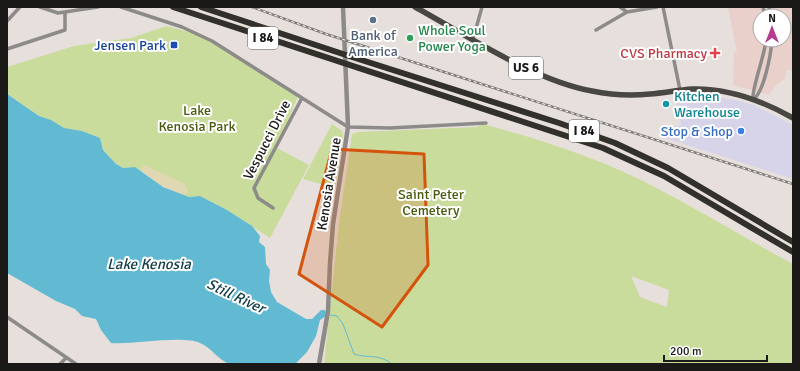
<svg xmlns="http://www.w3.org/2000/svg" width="800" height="371" font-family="Signika,sans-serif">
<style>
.commercial{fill:#d7d4ea}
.education{fill:#ead0ca;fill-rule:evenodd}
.green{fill:#cadc9c;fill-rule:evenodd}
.sand{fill:#e1d7b2}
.water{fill:#61bad1}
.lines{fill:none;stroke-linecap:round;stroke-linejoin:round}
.stream{stroke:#61bad1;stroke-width:1}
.minor{stroke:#8d8b89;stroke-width:3.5}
.tertiary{stroke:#8d8b89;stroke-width:4.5}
.primary{stroke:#494742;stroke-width:5.5}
.motorway{stroke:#32302a;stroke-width:6}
.rail-casing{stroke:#817d7a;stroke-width:2.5}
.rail{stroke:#fff;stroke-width:1;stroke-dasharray:3;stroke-linecap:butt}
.marked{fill:#d4530d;fill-opacity:0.2;stroke:#d4530d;stroke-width:3;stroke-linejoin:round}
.service-dot{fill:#5c6f8a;stroke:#fff;stroke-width:1.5}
.leisure-dot{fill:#2e9e5b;stroke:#fff;stroke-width:1.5}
.transit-dot{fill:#1a4fb4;stroke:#fff;stroke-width:1.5}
.health-dot{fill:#e0444e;stroke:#fff;stroke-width:1.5}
.culture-dot{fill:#0f9aa8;stroke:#fff;stroke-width:1.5}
.shop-dot{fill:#3f7fe0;stroke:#fff;stroke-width:1.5}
.labels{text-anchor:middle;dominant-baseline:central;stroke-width:4;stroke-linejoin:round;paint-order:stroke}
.shield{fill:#fff;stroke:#5f5e5d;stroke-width:1}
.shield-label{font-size:13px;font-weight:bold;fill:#1b1917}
.leisure-label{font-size:14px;fill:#27864d;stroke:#fff;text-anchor:start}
.service-label{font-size:14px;fill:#4e5e75;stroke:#fff}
.transit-label{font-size:14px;fill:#164399;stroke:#fff;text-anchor:end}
.health-label{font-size:14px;fill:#be3a42;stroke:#fff;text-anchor:end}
.culture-label{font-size:14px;fill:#0d838f;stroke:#fff;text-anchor:start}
.park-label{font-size:14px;fill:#4a5a0f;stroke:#fff}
.shop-label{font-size:14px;fill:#366cbe;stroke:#fff;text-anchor:end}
.street-label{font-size:14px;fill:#1b1917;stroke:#fff}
.water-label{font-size:15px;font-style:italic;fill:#133d47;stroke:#fff}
</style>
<rect width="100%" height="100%" fill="#e6dfdb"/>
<!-- commercial -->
<path class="commercial" d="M 676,97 L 716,97 L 736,100 L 753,105 L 790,123 L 793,125 L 793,179 L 662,137 L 661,129 L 681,125 Z"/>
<!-- education -->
<path class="education" d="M 731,7 L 793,7 L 793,72 L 787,69 L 785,79 L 776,85 L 769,95 L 733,85 L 734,52 L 737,52 L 728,8 ZM 760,16 L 784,16 L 784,40 L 760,40 Z"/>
<!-- green -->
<path class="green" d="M 166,26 L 189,32 L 216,42 L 298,96 L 277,148 L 309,165 L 270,238 L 227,210 L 200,196 L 189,197 L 183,195 L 135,167 L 123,168 L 116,164 L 103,150 L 100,138 L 82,131 L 64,128 L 51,120 L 39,116 L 7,94 L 7,67 L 74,46 L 131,38 Z
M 332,124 L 342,131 L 343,136 L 335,188 L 303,179 Z
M 483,124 C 530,137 579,152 624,172 C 682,199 737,234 793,264 L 793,364 L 324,364 L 339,223 L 352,134 L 358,132 L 477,127 ZM 631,276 L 669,290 L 667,307 L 640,297 Z"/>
<!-- sand -->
<path class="sand" d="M 144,165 L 185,184 L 188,191 L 185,196 L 156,183 L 141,169 Z"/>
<!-- water -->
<path class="water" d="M 7,94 L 39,116 L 51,120 L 64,128 L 82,131 L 100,138 L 103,150 L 116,164 L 123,168 L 135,167 L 163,187 L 189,197 L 200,196 L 227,210 L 252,226 L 260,236 L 259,242 L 265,247 L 266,264 L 270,270 L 269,281 L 271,292 L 277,302 L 306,319 L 312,319 L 321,310 L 325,310 L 326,316 L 320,320 L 316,336 L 307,352 L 295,364 L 230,364 C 218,360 212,348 200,343 C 182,335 133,345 111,343 L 101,330 L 96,319 L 82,316 L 75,309 L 56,301 L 7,273 Z"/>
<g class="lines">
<!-- stream -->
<path class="stream" d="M 330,315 L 337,316 L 343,324 L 354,354 C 370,359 378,353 392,364"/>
<!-- minor -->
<path class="minor" d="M 40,7 L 58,13 L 98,7
M 121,7 L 182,27 L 212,41 L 348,127 L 390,128 L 486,123
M 620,7 L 627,12
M 663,7 L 680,90
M 763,7 L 765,16
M 769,7 L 771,16
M 7,21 L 20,7
M 596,30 L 627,12 L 657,7
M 473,39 L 482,7
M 7,49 L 65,30 L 65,12
M 753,100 C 764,92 771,54 772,40
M 753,100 C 751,90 765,55 766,40
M 273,208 L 258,198 L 254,188 L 302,98
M 7,317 L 76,364
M 60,364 L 66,358"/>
<!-- tertiary -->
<path class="tertiary" d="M 319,364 L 328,311 L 330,263 L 333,224 L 348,127 L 343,7"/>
<!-- primary -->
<path class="primary" d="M 415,7 C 468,36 533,80 592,91 C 611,95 631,96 650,94 C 664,93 678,90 692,89 C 727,88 763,101 793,118"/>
<!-- motorway -->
<path class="motorway" d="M 173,7 L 603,148 L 664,176 L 793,252
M 201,7 L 349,56 L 559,123 L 615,143 L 668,168 L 793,242"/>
<defs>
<path id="rail" d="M 252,7 L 326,34 L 793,184"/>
</defs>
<!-- rail casing -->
<use href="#rail" class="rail-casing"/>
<!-- rail -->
<use href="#rail" class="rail"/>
</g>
<!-- marked area -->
<path class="marked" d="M 332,149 L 424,154 L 428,265 L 382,327 L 299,274 Z"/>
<!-- markers -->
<circle class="service-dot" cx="373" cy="20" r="4"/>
<circle class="leisure-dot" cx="410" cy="38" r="4"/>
<rect class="transit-dot" x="170" y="41" width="8" height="8" rx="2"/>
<path class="health-dot" d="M713 47h4v4h4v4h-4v4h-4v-4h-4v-4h4z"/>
<circle class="culture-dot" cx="666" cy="104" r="4"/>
<circle class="shop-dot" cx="741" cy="131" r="4"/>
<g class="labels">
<!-- shield labels -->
<g class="shield">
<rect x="248" y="27" width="30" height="22" rx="3"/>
<rect x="509" y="57" width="34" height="22" rx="3"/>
<rect x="569" y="120" width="30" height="22" rx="3"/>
</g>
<g class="shield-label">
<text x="263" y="38">I 84</text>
<text x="526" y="68">US 6</text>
<text x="584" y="131">I 84</text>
</g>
<!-- leisure labels -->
<g class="leisure-label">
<text x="418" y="30">Whole Soul<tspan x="418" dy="16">Power Yoga</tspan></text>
</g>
<!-- service labels -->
<g class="service-label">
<text x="373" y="35">Bank of<tspan x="373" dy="16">America</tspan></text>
</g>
<!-- transit labels -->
<g class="transit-label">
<text x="166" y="45">Jensen Park</text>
</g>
<!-- health labels -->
<g class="health-label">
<text x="707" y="53">CVS Pharmacy</text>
</g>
<!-- culture labels -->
<g class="culture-label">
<text x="674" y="96">Kitchen<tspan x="674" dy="16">Warehouse</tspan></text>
</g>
<!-- park labels -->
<g class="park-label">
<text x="197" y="110">Lake<tspan x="197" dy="16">Kenosia Park</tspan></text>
<text x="431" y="194">Saint Peter<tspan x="431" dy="16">Cemetery</tspan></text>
</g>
<!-- shop labels -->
<g class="shop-label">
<text x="733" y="131">Stop &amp; Shop</text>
</g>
<!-- street labels -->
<g class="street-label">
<text transform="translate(267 140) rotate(-63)">Vespucci Drive</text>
<text transform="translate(329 184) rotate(-81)">Kenosia Avenue</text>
</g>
<!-- water labels -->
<g class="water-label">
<text x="149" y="264">Lake Kenosia</text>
<text transform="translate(236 296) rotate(25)">Still River</text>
</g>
</g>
<!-- border -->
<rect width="800" height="371" fill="none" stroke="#1b1917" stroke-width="16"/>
<!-- north arrow -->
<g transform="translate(772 28)"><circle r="19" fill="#ffffff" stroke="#a4a3a2"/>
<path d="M0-3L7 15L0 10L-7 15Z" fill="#b63c8f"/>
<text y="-6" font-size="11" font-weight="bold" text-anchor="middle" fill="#1b1917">N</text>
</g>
<!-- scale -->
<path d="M664 355v6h103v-6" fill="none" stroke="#1b1917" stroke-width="2"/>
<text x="670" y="355" font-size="12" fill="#1b1917" stroke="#ffffff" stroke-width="3" paint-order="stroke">200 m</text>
</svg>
